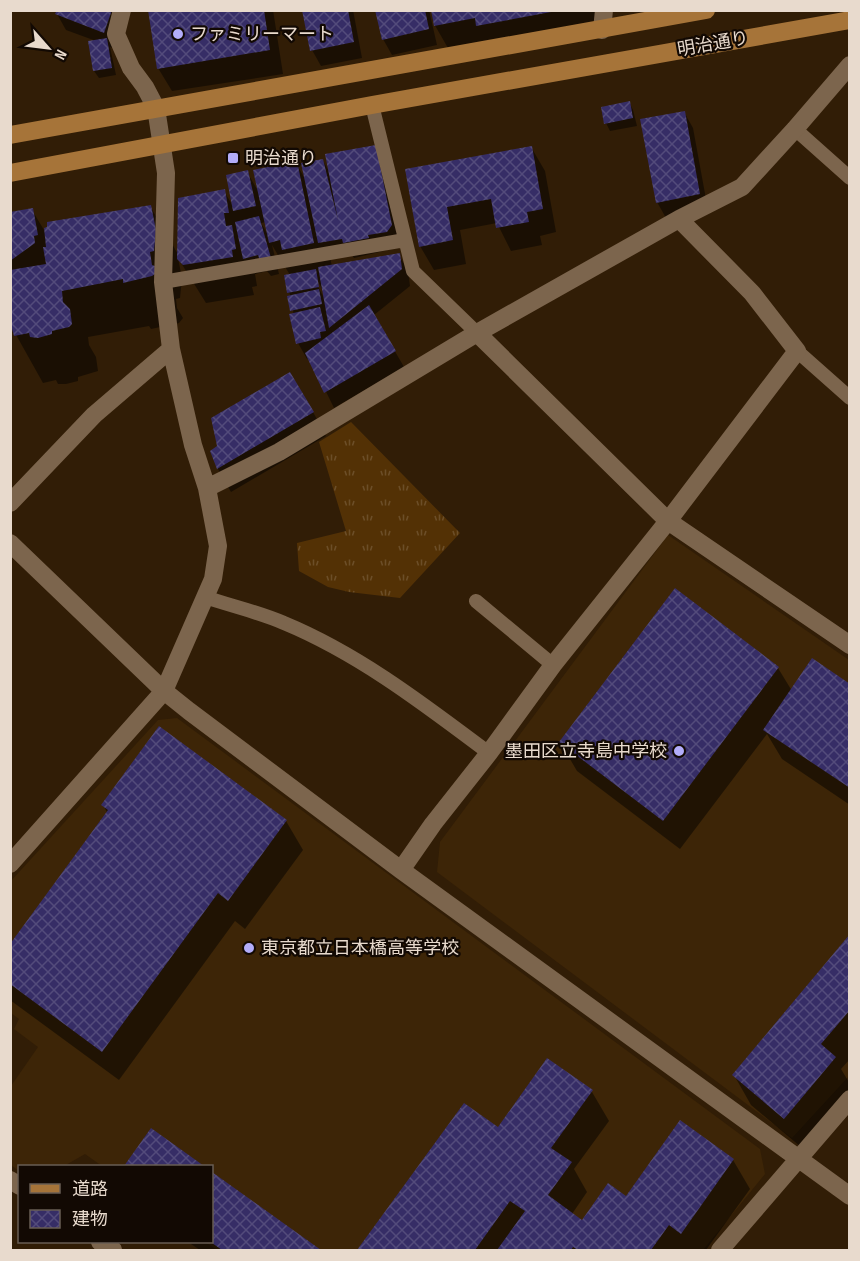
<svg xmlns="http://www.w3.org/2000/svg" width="860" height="1261" font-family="'Sofia Sans Condensed','Noto Sans JP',sans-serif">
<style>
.built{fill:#3d2507}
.grass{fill:url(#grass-tufts)}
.shadow{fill:#0007;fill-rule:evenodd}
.building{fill:url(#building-cross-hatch)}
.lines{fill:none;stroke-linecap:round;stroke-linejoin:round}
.service{stroke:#7c654d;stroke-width:14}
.minor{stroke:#7c654d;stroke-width:18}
.primary{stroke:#a67439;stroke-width:18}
.poi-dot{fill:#b3adf9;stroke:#120903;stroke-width:2}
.labels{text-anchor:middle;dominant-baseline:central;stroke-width:4.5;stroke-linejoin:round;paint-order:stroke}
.poi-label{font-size:18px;fill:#e8dacd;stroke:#120903;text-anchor:start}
.street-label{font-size:18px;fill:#e8dacd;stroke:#120903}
</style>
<defs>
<pattern id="grass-tufts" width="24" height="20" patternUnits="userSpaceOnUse" patternTransform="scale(1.5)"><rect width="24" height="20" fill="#533105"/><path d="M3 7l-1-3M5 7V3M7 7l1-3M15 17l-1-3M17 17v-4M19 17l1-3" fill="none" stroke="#6c4e28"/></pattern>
<pattern id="building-cross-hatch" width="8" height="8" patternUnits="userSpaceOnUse" patternTransform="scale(1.5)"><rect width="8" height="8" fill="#362d66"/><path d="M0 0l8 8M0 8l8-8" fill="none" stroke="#534b7b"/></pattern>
</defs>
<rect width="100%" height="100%" fill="#311d06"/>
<!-- built -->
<path class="built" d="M 668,535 L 849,660 L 849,1076 L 792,1138 L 437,872 L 440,842 Z
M 177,718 L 760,1149 L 765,1174 L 703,1250 L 217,1250 L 205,1242 L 212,1242 L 212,1166 L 102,1166 L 85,1154 L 64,1166 L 20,1166 L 19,1171 L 11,1165 L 11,1086 L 38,1047 L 14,1029 L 19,1019 L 11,1013 L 10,882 L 158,720 Z"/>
<!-- grass -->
<path class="grass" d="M 351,422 L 460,533 L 400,598 L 349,592 L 328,587 L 299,571 L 297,543 L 346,531 L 319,442 Z"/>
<!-- shadow -->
<path class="shadow" d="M 58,10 L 120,10 L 113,48 L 110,47 L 116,75 L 99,78 L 94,71 L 96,41 L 66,30 L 57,14 Z
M 149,10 L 273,10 L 283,74 L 172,91 L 158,68 Z
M 304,10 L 353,10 L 362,58 L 321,66 L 312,50 Z
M 377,10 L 429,10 L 437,45 L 392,55 L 383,39 Z
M 432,10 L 611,10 L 600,34 L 452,55 L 433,22 Z
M 629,102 L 633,110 L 637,126 L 610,131 L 606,123 Z
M 684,112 L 693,128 L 708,210 L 666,218 L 657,202 Z
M 531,147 L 545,171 L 556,232 L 540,236 L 542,245 L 511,251 L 497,223 L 460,230 L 466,264 L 434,270 L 420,246 L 407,170 Z
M 323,161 L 330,173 L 384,162 L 400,242 L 396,248 L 354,258 L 352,255 L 330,258 L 332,266 L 399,255 L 408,271 L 410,286 L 374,315 L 404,367 L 334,408 L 310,359 L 307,359 L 298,343 L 291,297 L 289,292 L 290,275 L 272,245 L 279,274 L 271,276 L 267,271 L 255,274 L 257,286 L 252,287 L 254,295 L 206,303 L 178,258 L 182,278 L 180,298 L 176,299 L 177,308 L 183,318 L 179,323 L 151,329 L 149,326 L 88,337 L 89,345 L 96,357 L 98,371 L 78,377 L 78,381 L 66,384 L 58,384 L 56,380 L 43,383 L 10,324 L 10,214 L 32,210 L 44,230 L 150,206 L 179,256 L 224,191 L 234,208 L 247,172 L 258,191 L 296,163 L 305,179 ZM 266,222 L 268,235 L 261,223 ZM 317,280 L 324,292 L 324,298 L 315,281 Z
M 313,412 L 326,436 L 231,492 L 218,469 L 212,451 Z
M 778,668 L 792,691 L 850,686 L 850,805 L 782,759 L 767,734 L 680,849 L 577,771 L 560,742 Z
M 103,805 L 286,821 L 303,850 L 245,929 L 235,921 L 119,1080 L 10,1000 L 10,946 L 108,814 Z
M 850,937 L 850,1059 L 841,1069 L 850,1084 L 850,1089 L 801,1147 L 751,1105 L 734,1075 Z
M 592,1092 L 609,1121 L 574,1169 L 587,1192 L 572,1214 L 583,1222 L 626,1198 L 733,1160 L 750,1189 L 706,1250 L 359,1250 L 465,1105 L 498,1129 Z
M 151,1131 L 201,1166 L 126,1166 Z
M 212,1174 L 318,1250 L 200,1250 L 188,1242 L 212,1242 Z"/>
<!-- building -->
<path class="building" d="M 57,10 L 112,10 L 104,33 L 55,14 Z
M 148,10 L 264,10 L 270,50 L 157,69 Z
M 302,10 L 348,10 L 354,42 L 310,51 Z
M 375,10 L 425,10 L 429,29 L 382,40 Z
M 431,10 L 551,10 L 551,12 L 476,26 L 475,18 L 434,26 Z
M 107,38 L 112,68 L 93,71 L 88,41 Z
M 630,101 L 633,118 L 604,124 L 601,107 Z
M 685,111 L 700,194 L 656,203 L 640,119 Z
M 376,145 L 392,225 L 387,232 L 368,235 L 369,238 L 343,243 L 342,239 L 318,243 L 301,163 L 323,159 L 338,220 L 325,154 Z
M 532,146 L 543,209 L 527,212 L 529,222 L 496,228 L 491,199 L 447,207 L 453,240 L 419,247 L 405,169 Z
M 297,161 L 314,243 L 282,250 L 280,240 L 269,243 L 253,170 Z
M 248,170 L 256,206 L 233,211 L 226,175 Z
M 225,189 L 229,213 L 224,213 L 226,226 L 232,225 L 236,249 L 232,250 L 233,257 L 183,265 L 177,259 L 178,198 Z
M 151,205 L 156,230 L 154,251 L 150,252 L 152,265 L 155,266 L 155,274 L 152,276 L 123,283 L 123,279 L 62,291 L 63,302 L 70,309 L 72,324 L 69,327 L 52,331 L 52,334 L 38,338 L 30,337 L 29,333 L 14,336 L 10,322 L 10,270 L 46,264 L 43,247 L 46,247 L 44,228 L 47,227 L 47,222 Z
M 33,208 L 38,235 L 34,236 L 35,243 L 10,261 L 10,212 Z
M 259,216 L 271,258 L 260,261 L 258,255 L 243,259 L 235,222 Z
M 400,253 L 402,269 L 329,328 L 318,267 Z
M 316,269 L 319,287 L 287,293 L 284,275 Z
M 319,289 L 322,304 L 290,311 L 287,296 Z
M 369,305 L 396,351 L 324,393 L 305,353 Z
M 320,307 L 326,331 L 320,332 L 321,338 L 296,344 L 289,314 Z
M 290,372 L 314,412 L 217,469 L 210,451 L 217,446 L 211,418 Z
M 675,588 L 779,667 L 663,821 L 559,742 Z
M 812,658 L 850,684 L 850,788 L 763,730 Z
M 159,726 L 287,820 L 228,901 L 218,893 L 102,1052 L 10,984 L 10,944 L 108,810 L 101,805 Z
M 850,934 L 850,1010 L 821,1044 L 836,1057 L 784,1119 L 732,1075 Z
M 547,1058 L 593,1090 L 551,1148 L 572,1162 L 548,1195 L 582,1220 L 608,1183 L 626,1196 L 680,1120 L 734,1159 L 681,1234 L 669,1225 L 651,1250 L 578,1250 L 573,1247 L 571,1250 L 497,1250 L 525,1211 L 510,1201 L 475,1250 L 357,1250 L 464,1103 L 498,1127 Z
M 151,1128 L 204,1166 L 124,1166 Z
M 212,1172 L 321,1250 L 222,1250 L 212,1243 Z"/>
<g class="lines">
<!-- service -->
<path class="service" d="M 372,105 L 413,271 L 477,333
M 795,129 L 850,178
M 163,282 L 405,240
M 797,351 L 850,398
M 205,597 C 231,606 259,612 284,623 C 359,654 425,705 489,753
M 476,601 L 553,665"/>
<!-- minor -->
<path class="minor" d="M 602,30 L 604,10
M 477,333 L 668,521 L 850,645
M 207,488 L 279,452 L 477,333 L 679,219 L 742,187 L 795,129 L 850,65
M 10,503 L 94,415 L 171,349
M 10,543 L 164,691 L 189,711 L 401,870 L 850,1196
M 10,864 L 164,691 L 213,579 L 218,546 L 207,488 L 193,445 L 171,349 L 163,282 L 166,173 L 156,108 L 145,87 L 131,68 L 116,34 L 122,10
M 401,870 L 433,824 L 489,753 L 553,665 L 668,521 L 797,351 L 752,293 L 679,219
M 10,1180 L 20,1186
M 100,1242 L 113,1250
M 720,1250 L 850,1099"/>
<!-- primary -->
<path class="primary" d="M 10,135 L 706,10
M 10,173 L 372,105 L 850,20"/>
</g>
<!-- markers -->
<g class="poi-dot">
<circle cx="178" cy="34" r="6"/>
<rect x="227" y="152" width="12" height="12" rx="3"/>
<circle cx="679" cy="751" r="6"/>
<circle cx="249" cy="948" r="6"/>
</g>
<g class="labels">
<!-- poi labels -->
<g class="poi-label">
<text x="190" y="34">ファミリーマート</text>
<text x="245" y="158">明治通り</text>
<text x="667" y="751" text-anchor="end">墨田区立寺島中学校</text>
<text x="261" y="948">東京都立日本橋高等学校</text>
</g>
<!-- street labels -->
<g class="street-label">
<text transform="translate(713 44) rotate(-10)">明治通り</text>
</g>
</g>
<!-- border -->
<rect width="860" height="1261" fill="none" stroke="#e8dacd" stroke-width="24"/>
<!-- legend -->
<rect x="18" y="1165" width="195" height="78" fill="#120903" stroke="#685d54" stroke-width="1.5"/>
<rect x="30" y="1184" width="30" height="9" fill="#a67439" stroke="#685d54" stroke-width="1.5"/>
<text x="72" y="1195" font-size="18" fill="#e8dacd">道路</text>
<rect x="30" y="1210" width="30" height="18" fill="url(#building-cross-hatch)" stroke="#685d54" stroke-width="1.5"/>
<text x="72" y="1225" font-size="18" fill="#e8dacd">建物</text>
<!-- north arrow -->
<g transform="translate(48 48) rotate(118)" stroke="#120903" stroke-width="4.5" paint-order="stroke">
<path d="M0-4.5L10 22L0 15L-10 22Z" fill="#e8dacd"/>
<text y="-9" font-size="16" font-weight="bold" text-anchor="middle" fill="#e8dacd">N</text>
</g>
</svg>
